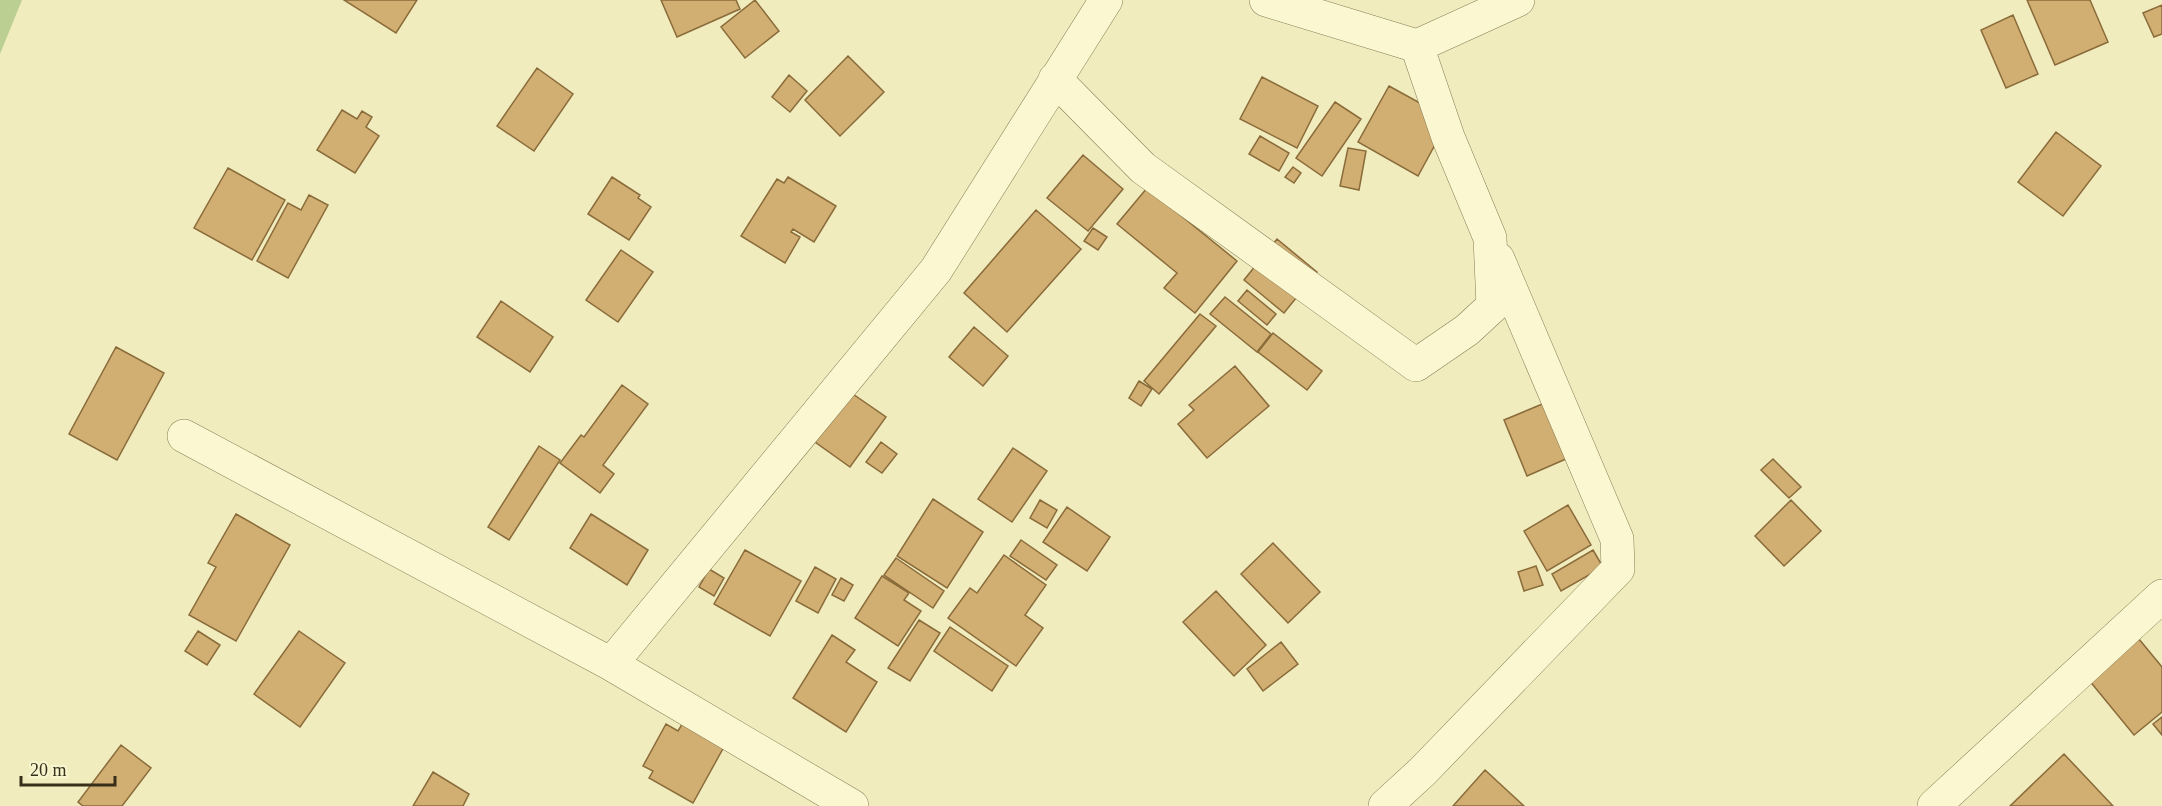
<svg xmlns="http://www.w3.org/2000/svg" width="2162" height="806" font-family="'Times New Roman',serif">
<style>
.green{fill:#bacf91}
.building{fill:#d1ae71;stroke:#8a6b3a;stroke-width:1.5}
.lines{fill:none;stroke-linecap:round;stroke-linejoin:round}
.street-casing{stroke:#897d56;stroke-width:34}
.street{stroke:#fbf8d1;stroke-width:33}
</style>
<rect width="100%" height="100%" fill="#f0ecbe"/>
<!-- green -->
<path class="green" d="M 0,0 L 22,0 L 0,54 Z"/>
<!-- building -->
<path class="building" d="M 344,0 L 417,0 L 396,33 Z
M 661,0 L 736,0 L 740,9 L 677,37 Z
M 755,0 L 779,31 L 745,58 L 721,27 Z
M 2027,0 L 2090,0 L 2108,42 L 2055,65 Z
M 2162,5 L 2162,34 L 2154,37 L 2143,13 Z
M 2013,15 L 2038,74 L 2006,88 L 1981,30 Z
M 848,56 L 884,92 L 840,136 L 805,100 Z
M 537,68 L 573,94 L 534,151 L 497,126 Z
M 789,75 L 807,91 L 790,112 L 772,97 Z
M 1262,77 L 1318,106 L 1297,148 L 1240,119 Z
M 1389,86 L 1449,119 L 1418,176 L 1358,142 Z
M 1335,102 L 1361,119 L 1322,176 L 1296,158 Z
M 342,110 L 357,119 L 362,111 L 372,117 L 366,127 L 379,136 L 355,173 L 317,150 Z
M 2056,132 L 2101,166 L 2063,216 L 2018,182 Z
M 1260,136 L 1289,153 L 1279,171 L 1249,154 Z
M 1348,148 L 1366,151 L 1359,190 L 1340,186 Z
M 1083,155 L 1123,189 L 1088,231 L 1047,198 Z
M 1293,167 L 1301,173 L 1294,183 L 1285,177 Z
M 228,168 L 285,200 L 252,260 L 194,228 Z
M 612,177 L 640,195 L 638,198 L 651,207 L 629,240 L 588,214 Z
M 788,177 L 836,206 L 814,242 L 793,229 L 791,232 L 800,237 L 785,263 L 741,236 L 777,179 L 784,183 Z
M 1147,188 L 1237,261 L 1195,313 L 1164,288 L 1177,273 L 1117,224 Z
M 309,195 L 328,205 L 288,278 L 257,261 L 288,203 L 301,210 Z
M 1036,210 L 1081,249 L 1007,332 L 964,293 Z
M 1093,228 L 1107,237 L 1098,250 L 1084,241 Z
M 1277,239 L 1317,272 L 1284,313 L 1244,280 Z
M 621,250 L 653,272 L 618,322 L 586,300 Z
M 1247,290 L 1276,314 L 1267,325 L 1238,301 Z
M 1225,297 L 1271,334 L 1257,352 L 1210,314 Z
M 501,301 L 553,337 L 530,372 L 477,337 Z
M 1200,314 L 1216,326 L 1159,394 L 1144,381 Z
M 974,327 L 1008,356 L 983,386 L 949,357 Z
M 1273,333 L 1322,371 L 1307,390 L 1258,352 Z
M 116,347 L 164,373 L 117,460 L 69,434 Z
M 1235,366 L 1269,406 L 1207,458 L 1178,424 L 1194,410 L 1189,405 Z
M 1139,381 L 1152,389 L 1141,406 L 1129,398 Z
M 622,385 L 648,404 L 603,465 L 614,474 L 600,493 L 560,463 L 581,435 L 584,437 Z
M 850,392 L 886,417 L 850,467 L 815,442 Z
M 1552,400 L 1575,455 L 1527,476 L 1504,420 Z
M 881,442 L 897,454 L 882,473 L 866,462 Z
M 539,446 L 560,460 L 509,540 L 488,527 Z
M 1013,448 L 1047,471 L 1012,522 L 978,499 Z
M 1773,459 L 1801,487 L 1789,498 L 1761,470 Z
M 933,499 L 983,532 L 947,588 L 897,556 Z
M 1040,500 L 1057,510 L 1047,528 L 1030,518 Z
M 1791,500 L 1821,531 L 1784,566 L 1755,536 Z
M 1568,505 L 1591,545 L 1547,571 L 1524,531 Z
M 1067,507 L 1110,537 L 1087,571 L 1043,542 Z
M 236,514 L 290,545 L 236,641 L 189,615 L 216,567 L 208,563 Z
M 591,514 L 648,550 L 627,585 L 570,548 Z
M 1021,540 L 1057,565 L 1046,580 L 1010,556 Z
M 1273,543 L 1320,592 L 1288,623 L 1241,574 Z
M 745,550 L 801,581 L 770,636 L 714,604 Z
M 1593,550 L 1603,567 L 1561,591 L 1552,574 Z
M 1004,555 L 1046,585 L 1025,615 L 1043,628 L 1016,666 L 948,618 L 970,588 L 977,593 Z
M 896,558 L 944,591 L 933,608 L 884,575 Z
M 1536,566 L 1543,585 L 1524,591 L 1518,572 Z
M 815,567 L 836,579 L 818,613 L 796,601 Z
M 709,569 L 724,578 L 714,596 L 699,587 Z
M 882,576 L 909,593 L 904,600 L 921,611 L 898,646 L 855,618 Z
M 841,578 L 853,585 L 844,601 L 832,595 Z
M 1216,591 L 1266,645 L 1234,676 L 1183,622 Z
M 919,620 L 940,633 L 910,681 L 888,668 Z
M 950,627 L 1008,666 L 992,691 L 934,651 Z
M 198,631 L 220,645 L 207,665 L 185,651 Z
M 299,631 L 345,663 L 300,727 L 254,694 Z
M 2134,633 L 2162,667 L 2162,712 L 2134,735 L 2084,674 Z
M 832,635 L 855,650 L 846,662 L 877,682 L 846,732 L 793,698 Z
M 1281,642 L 1298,664 L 1263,691 L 1247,669 Z
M 2162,717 L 2162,735 L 2153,724 Z
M 684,721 L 725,745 L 693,803 L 649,778 L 653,771 L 643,766 L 666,724 L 678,731 Z
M 121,745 L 151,768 L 122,806 L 83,806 L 78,802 Z
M 2064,754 L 2113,806 L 2010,806 Z
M 1485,770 L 1524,806 L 1453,806 Z
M 433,772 L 469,794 L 463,806 L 413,806 Z"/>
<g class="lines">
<defs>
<path id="street" d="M 1266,0 L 1417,46 L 1518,0
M 1055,79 L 1143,168 L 1416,365 L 1467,330 L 1493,306 L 1490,238 L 1448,137 L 1417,46
M 184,436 L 611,664 L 852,806
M 611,664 L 936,270 L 1106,0
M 1385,806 L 1423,771 L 1618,569 L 1617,539 L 1498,259
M 1934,806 L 2162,596"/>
</defs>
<!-- street casing -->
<use href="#street" class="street-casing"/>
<!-- street -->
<use href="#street" class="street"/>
</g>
<!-- scale -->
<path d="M21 776v9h94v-9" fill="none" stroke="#382f1b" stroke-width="3"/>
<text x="30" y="776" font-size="18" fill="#382f1b" stroke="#f7f5ce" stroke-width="4.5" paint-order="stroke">20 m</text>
</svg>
